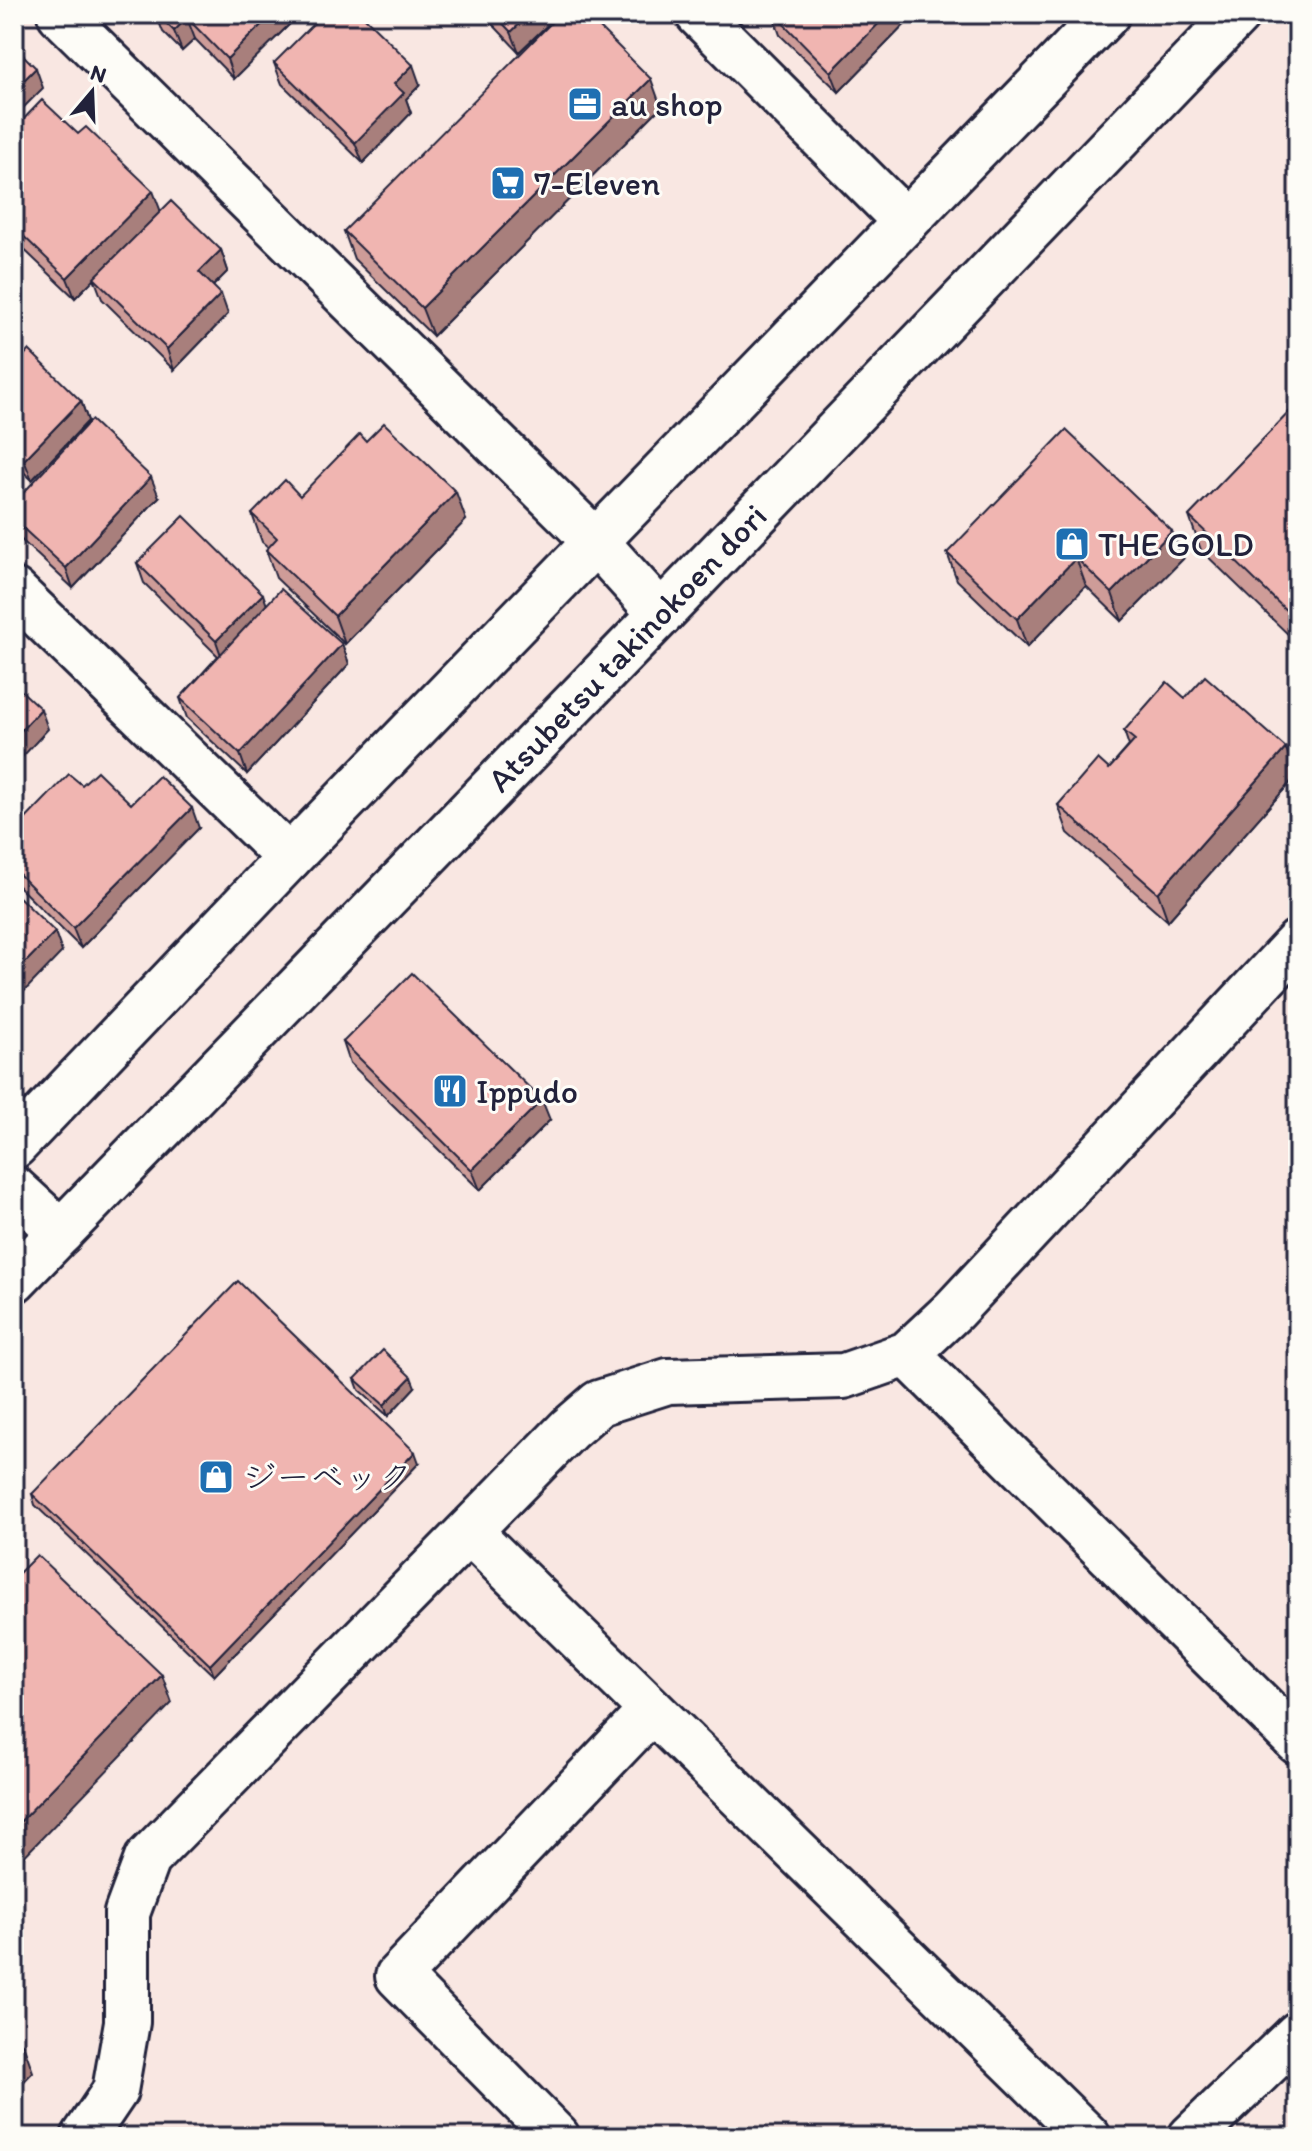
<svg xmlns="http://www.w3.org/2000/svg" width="1312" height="2151" font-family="Itim,'Klee One',sans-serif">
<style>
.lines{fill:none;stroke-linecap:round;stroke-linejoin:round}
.minor-casing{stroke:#22223b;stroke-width:50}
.secondary-casing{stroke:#22223b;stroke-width:50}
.minor{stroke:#fdfcf7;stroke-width:44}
.secondary{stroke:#fdfcf7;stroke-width:44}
.wall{fill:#ce9c98;stroke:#22223b;stroke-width:2}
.shaded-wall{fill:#a87f7c;stroke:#22223b;stroke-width:2}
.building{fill:#f0b5b1;stroke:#22223b;stroke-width:2}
.labels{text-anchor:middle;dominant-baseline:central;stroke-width:6;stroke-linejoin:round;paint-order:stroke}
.poi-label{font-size:34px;fill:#22223b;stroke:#fdfcf7;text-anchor:start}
.street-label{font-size:34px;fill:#22223b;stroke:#fdfcf7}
</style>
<rect width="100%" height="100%" fill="#f9e7e2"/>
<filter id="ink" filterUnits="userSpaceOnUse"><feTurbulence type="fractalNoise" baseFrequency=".0125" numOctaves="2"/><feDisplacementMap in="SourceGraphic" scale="16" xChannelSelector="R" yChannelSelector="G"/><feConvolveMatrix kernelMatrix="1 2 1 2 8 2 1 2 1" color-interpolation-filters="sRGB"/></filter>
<g filter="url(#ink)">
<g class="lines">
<defs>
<path id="minor" d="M 60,14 L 597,543 L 661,614
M 698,14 L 906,222
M 14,591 L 289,858
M 14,1189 L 61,1232
M 907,1354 L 1298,1742
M 469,1531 L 1088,2137
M 84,2137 L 115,2091 L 127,2022 L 127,1913 L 147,1859 L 569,1429 L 599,1403 L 668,1381 L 844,1376 L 907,1354 L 954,1310 L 1298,942
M 557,2137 L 398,1976 L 652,1710
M 1191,2137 L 1298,2034"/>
<path id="secondary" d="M 14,1146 L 289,858 L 1107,14
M 14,1280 L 661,614 L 1238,14"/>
</defs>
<!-- minor casing -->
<use href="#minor" class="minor-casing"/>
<!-- secondary casing -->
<use href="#secondary" class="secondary-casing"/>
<!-- minor -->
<use href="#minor" class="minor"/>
<!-- secondary -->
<use href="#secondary" class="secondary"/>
</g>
<!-- wall -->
<path class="wall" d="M 120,14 L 139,14 L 130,23 Z
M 156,14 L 300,14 L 234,79 L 195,39 L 182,51 L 163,32 Z
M 483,14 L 559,14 L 519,52 Z
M 915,14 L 839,92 L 780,35 L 773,15 Z
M 274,63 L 420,85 L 406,99 L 411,113 L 363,163 L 282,84 Z
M 661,107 L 433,336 L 354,259 L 344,231 Z
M 14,129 L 161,212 L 221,250 L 228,271 L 213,286 L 228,314 L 174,370 L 102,299 L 94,278 L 75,298 L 14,240 Z
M 14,366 L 81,401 L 88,421 L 32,480 L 14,463 Z
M 1298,403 L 1298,644 L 1201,550 L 1189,516 Z
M 366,441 L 466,520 L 345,644 L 276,578 L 266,550 L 268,547 L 262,542 L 252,514 L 300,496 Z
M 159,497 L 73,588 L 14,533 L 14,503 Z
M 947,553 L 1183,559 L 1122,621 L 1086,586 L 1027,647 L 957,580 Z
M 137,563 L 267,604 L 342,644 L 349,664 L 247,774 L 187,718 L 180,698 L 218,656 L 144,583 Z
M 1185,698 L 1296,776 L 1168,921 L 1068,833 L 1058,805 L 1109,769 L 1129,746 L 1124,731 Z
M 82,785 L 131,804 L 199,828 L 81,948 L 14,882 L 14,831 Z
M 343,1042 L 550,1120 L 480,1190 L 350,1063 Z
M 355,1379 L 415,1387 L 388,1416 L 359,1390 Z
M 419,1463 L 214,1676 L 35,1505 L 32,1494 Z"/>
<!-- shaded-wall -->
<path class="shaded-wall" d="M 126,14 L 139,14 L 130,23 Z
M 272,14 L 300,14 L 234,79 L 227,59 Z
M 530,14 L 559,14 L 519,52 L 511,32 Z
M 888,14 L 915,14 L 839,92 L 831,72 Z
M 187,18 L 195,39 L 182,51 L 174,31 Z
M 413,65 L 420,85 L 406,99 L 411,113 L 363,163 L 355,143 L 394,84 Z
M 36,68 L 43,88 L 14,117 L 14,90 Z
M 651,79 L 661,107 L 433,336 L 422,308 Z
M 153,191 L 161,212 L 75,298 L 67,278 Z
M 221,250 L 228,271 L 207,292 L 199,272 Z
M 221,294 L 228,314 L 174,370 L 167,349 Z
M 81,401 L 88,421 L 32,480 L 24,460 Z
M 151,477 L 159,497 L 73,588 L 66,568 Z
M 456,492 L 466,520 L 345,644 L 335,616 Z
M 1172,531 L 1183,559 L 1122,621 L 1112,593 Z
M 1076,558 L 1086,586 L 1027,647 L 1017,619 Z
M 263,594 L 270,614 L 223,661 L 216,641 Z
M 342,644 L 349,664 L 247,774 L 240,754 Z
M 41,709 L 48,729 L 14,766 L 14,738 Z
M 1286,748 L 1296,776 L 1168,921 L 1158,893 Z
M 192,808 L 199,828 L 81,948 L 73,928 Z
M 55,932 L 62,952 L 14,1002 L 14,974 Z
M 542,1100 L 550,1120 L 480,1190 L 472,1170 Z
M 411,1377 L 415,1387 L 388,1416 L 384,1405 Z
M 415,1452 L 419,1463 L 214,1676 L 210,1665 Z
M 162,1675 L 172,1703 L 14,1867 L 14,1828 Z
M 23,2044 L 33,2072 L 14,2092 L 14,2053 Z"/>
<!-- building -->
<path class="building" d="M 157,14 L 272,14 L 227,59 L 187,18 L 174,31 Z
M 323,14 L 361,14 L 413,65 L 394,84 L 404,93 L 355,143 L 274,63 Z
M 494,14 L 530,14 L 511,32 Z
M 560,14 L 586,14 L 651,79 L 422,308 L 344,231 Z
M 774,14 L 888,14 L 831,72 Z
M 14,46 L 36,68 L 14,90 Z
M 42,100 L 78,134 L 86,127 L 153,191 L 67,278 L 14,227 L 14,129 Z
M 171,201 L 221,250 L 199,272 L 221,294 L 167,349 L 94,278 Z
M 29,350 L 81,401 L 24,460 L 14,450 L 14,366 Z
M 1298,403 L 1298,622 L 1189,516 Z
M 91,420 L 151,477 L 66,568 L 14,520 L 14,503 Z
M 384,423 L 456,492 L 335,616 L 266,550 L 277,538 L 252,514 L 285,480 L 300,496 L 360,434 L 366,441 Z
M 1066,430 L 1172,531 L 1112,593 L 1076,558 L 1017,619 L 947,553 Z
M 184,516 L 263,594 L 216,641 L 137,563 Z
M 281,589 L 342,644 L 240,754 L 180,698 Z
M 1205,676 L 1286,748 L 1158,893 L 1058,805 L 1098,759 L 1109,769 L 1135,740 L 1124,731 L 1167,682 L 1185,698 Z
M 14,684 L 41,709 L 14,738 Z
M 97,771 L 131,804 L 159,776 L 192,808 L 73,928 L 14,869 L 14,831 L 69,774 L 82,785 Z
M 14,892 L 55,932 L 14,974 Z
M 412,973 L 542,1100 L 472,1170 L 343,1042 Z
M 238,1281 L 415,1452 L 210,1665 L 32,1494 Z
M 383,1350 L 411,1377 L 384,1405 L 355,1379 Z
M 37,1555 L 162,1675 L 14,1828 L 14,1578 Z
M 14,2035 L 23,2044 L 14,2053 Z"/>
</g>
<!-- icons -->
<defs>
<symbol id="office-square" viewBox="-11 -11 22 22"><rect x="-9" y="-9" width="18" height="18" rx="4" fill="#1f6fb2" stroke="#fdfcf7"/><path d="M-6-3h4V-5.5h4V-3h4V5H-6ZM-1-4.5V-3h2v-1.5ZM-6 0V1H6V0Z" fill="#fff"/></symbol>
<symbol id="supermarket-square" viewBox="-11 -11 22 22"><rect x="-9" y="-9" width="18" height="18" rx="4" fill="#1f6fb2" stroke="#fdfcf7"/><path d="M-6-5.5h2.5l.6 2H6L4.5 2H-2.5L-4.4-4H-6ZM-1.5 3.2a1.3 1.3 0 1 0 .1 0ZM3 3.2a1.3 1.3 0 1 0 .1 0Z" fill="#fff"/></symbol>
<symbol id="shop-square" viewBox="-11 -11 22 22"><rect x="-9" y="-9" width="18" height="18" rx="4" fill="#1f6fb2" stroke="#fdfcf7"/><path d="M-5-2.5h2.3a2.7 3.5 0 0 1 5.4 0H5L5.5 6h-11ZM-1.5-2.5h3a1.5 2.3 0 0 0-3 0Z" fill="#fff"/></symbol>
<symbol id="restaurant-square" viewBox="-11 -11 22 22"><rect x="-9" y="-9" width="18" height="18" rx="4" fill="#1f6fb2" stroke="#fdfcf7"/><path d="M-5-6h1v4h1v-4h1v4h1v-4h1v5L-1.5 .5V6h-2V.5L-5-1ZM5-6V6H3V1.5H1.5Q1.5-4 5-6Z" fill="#fff"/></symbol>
</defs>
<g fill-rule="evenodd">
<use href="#office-square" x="565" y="84" width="40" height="40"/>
<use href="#supermarket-square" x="488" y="163" width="40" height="40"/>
<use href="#shop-square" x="1052" y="524" width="40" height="40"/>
<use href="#restaurant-square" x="430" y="1071" width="40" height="40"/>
<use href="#shop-square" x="196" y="1457" width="40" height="40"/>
</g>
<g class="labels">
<!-- poi labels -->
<g class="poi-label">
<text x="611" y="104">au shop</text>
<text x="534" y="183">7-Eleven</text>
<text x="1098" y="544">THE GOLD</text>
<text x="476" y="1091">Ippudo</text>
<text x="242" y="1477">ジーベック</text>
</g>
<!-- street labels -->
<g class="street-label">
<text transform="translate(627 648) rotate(-46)">Atsubetsu takinokoen dori</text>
</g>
</g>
<!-- margin -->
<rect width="1312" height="2151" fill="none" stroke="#fdfcf7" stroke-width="48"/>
<rect x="24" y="24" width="1264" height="2103" fill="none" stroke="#22223b" stroke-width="3" filter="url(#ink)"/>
<!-- north arrow -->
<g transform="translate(92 92) rotate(19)" stroke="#fdfcf7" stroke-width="6" paint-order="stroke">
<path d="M0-6L14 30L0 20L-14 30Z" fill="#22223b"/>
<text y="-12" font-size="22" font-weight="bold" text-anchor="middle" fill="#22223b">N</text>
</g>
</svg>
